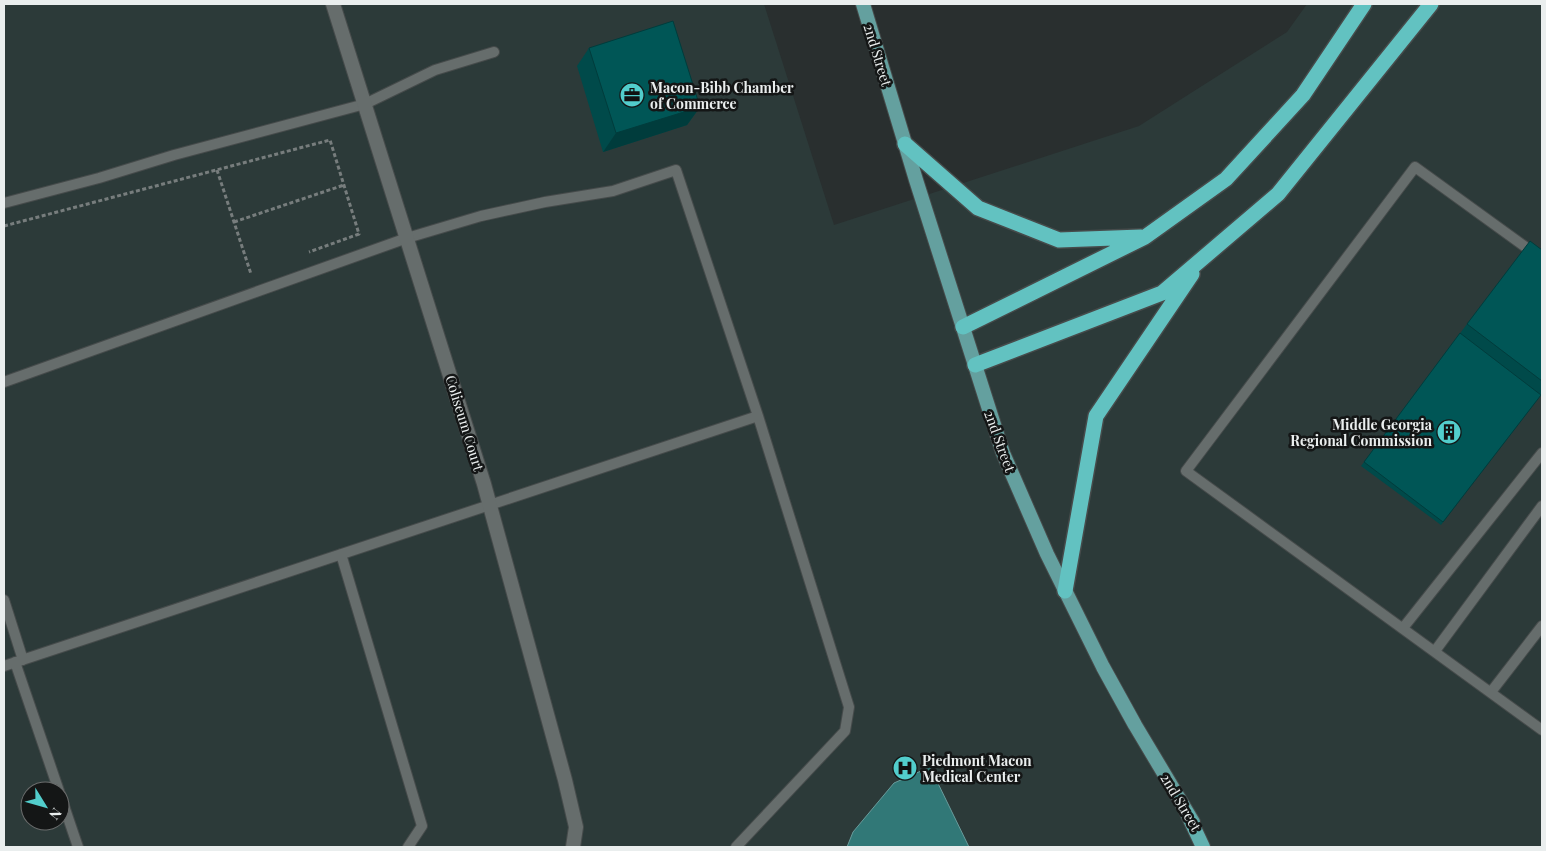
<svg xmlns="http://www.w3.org/2000/svg" width="1546" height="851" font-family="'Playfair Display',serif">
<style>
.built{fill:#2c3a39;fill-rule:evenodd}
.water{fill:#317877;stroke:#689b9b}
.lines{fill:none;stroke-linecap:round;stroke-linejoin:round}
.service-casing{stroke:#464b4b;stroke-width:12}
.minor-casing{stroke:#464b4b;stroke-width:16}
.primary-casing{stroke:#464b4b;stroke-width:16}
.trunk-casing{stroke:#464b4b;stroke-width:16}
.motorway-casing{stroke:#464b4b;stroke-width:18}
.path{stroke:#777d7d;stroke-width:3;stroke-dasharray:4 2.5;stroke-linecap:butt}
.service{stroke:#666d6c;stroke-width:10}
.minor{stroke:#666d6c;stroke-width:14}
.primary{stroke:#64a09f;stroke-width:14}
.trunk{stroke:#63b1b0;stroke-width:14}
.motorway{stroke:#62c2c1;stroke-width:15}
.wall{fill:#004a4a}
.shaded-wall{fill:#003c3c}
.building{fill:#005656;stroke:#003c3c}
.labels{text-anchor:middle;dominant-baseline:central;stroke-width:5;stroke-linejoin:round;paint-order:stroke}
.street-label{font-size:14px;fill:#eaeeee;stroke:#141616}
.poi-label{font-size:14px;font-weight:bold;fill:#eaeeee;stroke:#141616;text-anchor:start}
</style>
<rect width="100%" height="100%" fill="#292f2f"/>
<!-- built -->
<path class="built" d="M 4,4 L 764,4 L 834,225 L 1139,126 L 1287,32 L 1307,4 L 1542,4 L 1542,847 L 4,847 ZM 30,791 L 60,791 L 60,821 L 30,821 Z"/>
<!-- water -->
<path class="water" d="M 930,767 L 969,847 L 847,847 L 853,832 L 894,783 Z"/>
<g class="lines">
<defs>
<path id="service" d="M 4,203 L 99,178 L 174,155 L 365,104 L 435,70 L 494,52
M 1542,259 L 1415,167 L 1186,471 L 1542,730
M 4,382 L 407,238 L 481,216 L 545,202 L 613,191 L 676,170 L 758,416 L 849,707 L 845,731 L 736,847
M 341,554 L 422,826 L 408,847
M 4,600 L 23,660
M 1403,628 L 1542,453
M 1435,651 L 1542,506
M 15,662 L 59,791
M 4,666 L 758,416
M 1491,692 L 1542,626
M 60,794 L 78,847"/>
<path id="minor" d="M 333,4 L 484,484 L 565,780 L 576,827 L 573,847"/>
<path id="primary" d="M 863,4 L 916,180 L 1003,453 L 1047,554 L 1103,667 L 1135,725 L 1193,822"/>
<path id="trunk" d="M 1187,813 L 1203,847"/>
<path id="motorway" d="M 905,144 L 978,208 L 1059,240 L 1141,237
M 963,327 L 1145,237 L 1226,179 L 1303,95 L 1364,4
M 975,365 L 1162,293 L 1278,194 L 1431,4
M 1065,591 L 1096,416 L 1192,274"/>
</defs>
<!-- service casing -->
<use href="#service" class="service-casing"/>
<!-- minor casing -->
<use href="#minor" class="minor-casing"/>
<!-- primary casing -->
<use href="#primary" class="primary-casing"/>
<!-- trunk casing -->
<use href="#trunk" class="trunk-casing"/>
<!-- motorway casing -->
<use href="#motorway" class="motorway-casing"/>
<!-- path -->
<path class="path" d="M 217,170 L 251,274
M 234,222 L 344,185
M 4,226 L 330,140 L 359,234 L 309,252"/>
<!-- service -->
<use href="#service" class="service"/>
<!-- minor -->
<use href="#minor" class="minor"/>
<!-- primary -->
<use href="#primary" class="primary"/>
<!-- trunk -->
<use href="#trunk" class="trunk"/>
<!-- motorway -->
<use href="#motorway" class="motorway"/>
</g>
<!-- wall -->
<path class="wall" d="M 589,48 L 700,107 L 687,125 L 603,152 L 577,66 Z
M 1542,250 L 1542,393 L 1441,525 L 1361,466 L 1467,324 Z"/>
<!-- shaded-wall -->
<path class="shaded-wall" d="M 700,107 L 687,125 L 603,152 L 616,133 Z"/>
<!-- building -->
<path class="building" d="M 673,21 L 700,107 L 616,133 L 589,48 Z
M 1530,241 L 1542,250 L 1542,381 L 1467,324 Z
M 1460,333 L 1541,395 L 1443,522 L 1364,462 Z"/>
<!-- icons -->
<defs>
<symbol id="office-disc" viewBox="-11 -11 22 22"><circle r="9.5" fill="#52cdcc" stroke="#141616"/><path d="M-6-3h4V-5.5h4V-3h4V5H-6ZM-1-4.5V-3h2v-1.5ZM-6 0V1H6V0Z" fill="#111"/></symbol>
<symbol id="building-disc" viewBox="-11 -11 22 22"><circle r="9.5" fill="#52cdcc" stroke="#141616"/><path d="M-4-6H4V6H1V3H-1V6H-4ZM-2.5-4.3h1.7v1.8h-1.7ZM.8-4.3h1.7v1.8H.8ZM-2.5-1h1.7V.8h-1.7ZM.8-1h1.7V.8H.8Z" fill="#111"/></symbol>
<symbol id="hospital-disc" viewBox="-11 -11 22 22"><circle r="9.5" fill="#52cdcc" stroke="#141616"/><path d="M-5-5h3v3.5h4V-5h3V5h-3V1.5h-4V5h-3Z" fill="#111"/></symbol>
</defs>
<g fill-rule="evenodd">
<use href="#office-disc" x="618" y="81" width="28" height="28"/>
<use href="#building-disc" x="1435" y="418" width="28" height="28"/>
<use href="#hospital-disc" x="891" y="754" width="28" height="28"/>
</g>
<g class="labels">
<!-- street labels -->
<g class="street-label">
<text transform="translate(878 55) rotate(73)">2nd Street</text>
<text transform="translate(465 423) rotate(73)">Coliseum Court</text>
<text transform="translate(1000 441) rotate(70)">2nd Street</text>
<text transform="translate(1181 802) rotate(59)">2nd Street</text>
</g>
<!-- poi labels -->
<g class="poi-label">
<text x="650" y="87">Macon-Bibb Chamber<tspan x="650" dy="16">of Commerce</tspan></text>
<text x="1432" y="424" text-anchor="end">Middle Georgia<tspan x="1432" dy="16">Regional Commission</tspan></text>
<text x="922" y="760">Piedmont Macon<tspan x="922" dy="16">Medical Center</tspan></text>
</g>
</g>
<!-- border -->
<rect width="1546" height="851" fill="none" stroke="#eaeeee" stroke-width="10"/>
<!-- north arrow -->
<g transform="translate(45 806) rotate(127)"><circle r="24" fill="#141616" stroke="#6a6c6c"/>
<path d="M0-4L9 19L0 12L-9 19Z" fill="#52cdcc"/>
<text y="-8" font-size="14" font-weight="bold" text-anchor="middle" fill="#eaeeee">N</text>
</g>
</svg>
